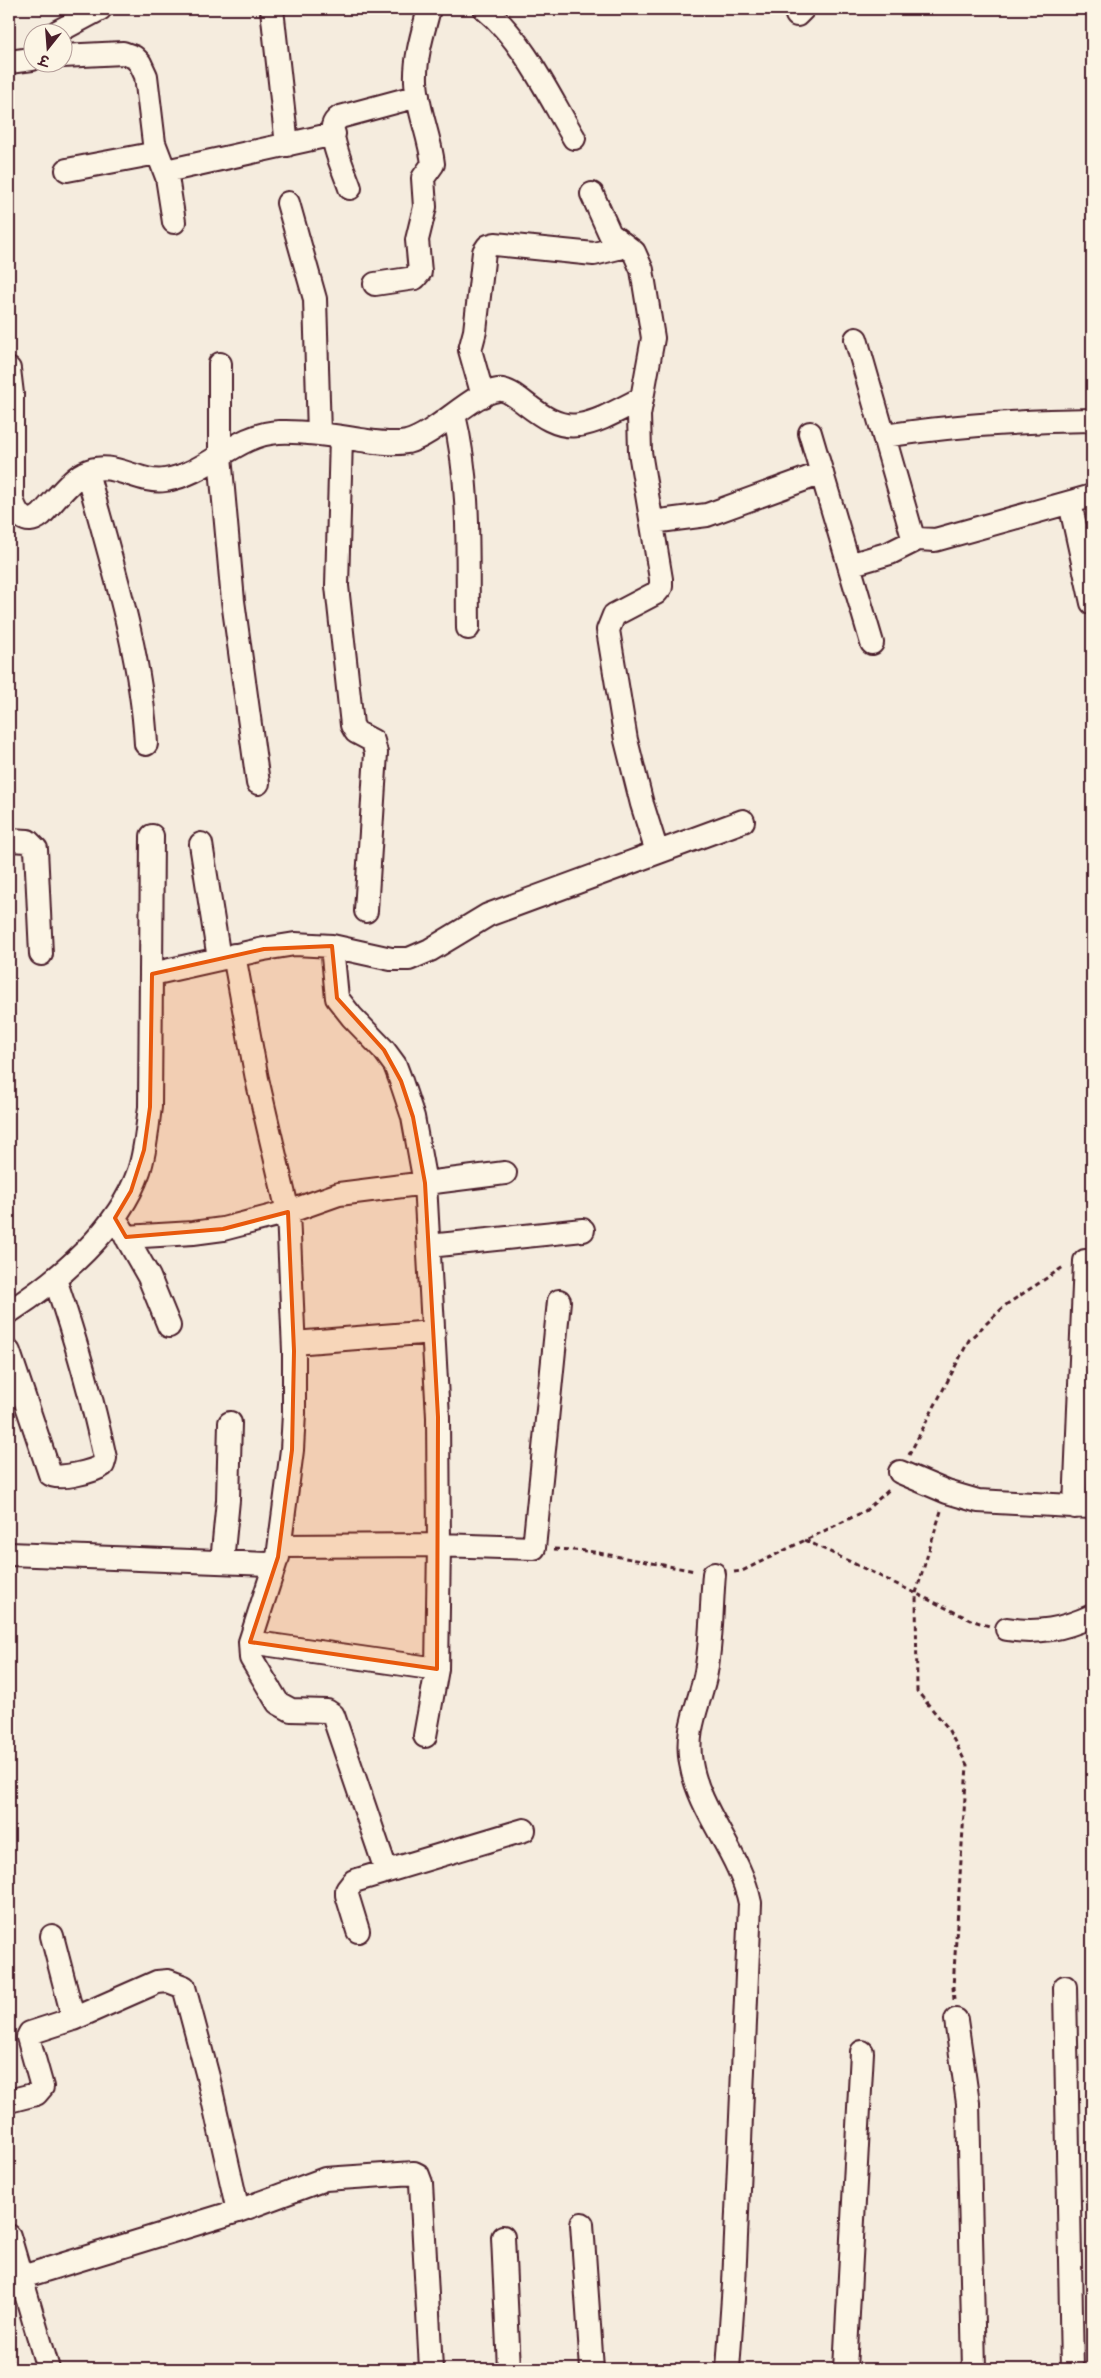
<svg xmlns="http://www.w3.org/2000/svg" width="1101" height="2378" font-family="Itim,'Playpen Sans Deva',sans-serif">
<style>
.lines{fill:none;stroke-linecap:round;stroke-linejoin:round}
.street-casing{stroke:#4a1f2b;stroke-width:26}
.path{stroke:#4a1f2b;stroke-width:3;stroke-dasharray:5 4;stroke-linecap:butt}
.street{stroke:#fcf5e5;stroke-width:22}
.marked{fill:#e8590c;fill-opacity:0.2;stroke:#e8590c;stroke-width:4;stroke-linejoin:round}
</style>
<rect width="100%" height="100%" fill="#f5ecde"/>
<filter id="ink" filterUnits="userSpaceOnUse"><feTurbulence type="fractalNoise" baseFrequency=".02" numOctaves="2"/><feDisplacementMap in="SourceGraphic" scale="10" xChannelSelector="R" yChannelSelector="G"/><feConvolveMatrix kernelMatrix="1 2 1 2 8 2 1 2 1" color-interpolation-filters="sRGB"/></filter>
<g filter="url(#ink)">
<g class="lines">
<defs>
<path id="street" d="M 272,9 L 287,145
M 485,9 C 523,40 549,96 574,138
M 797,15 L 803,9
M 57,32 L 100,9
M 62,56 L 123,53 L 134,57 L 140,63 L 146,76 L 154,143 L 167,177 L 174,222
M 9,62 L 32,59
M 67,170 L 157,153
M 166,171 L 334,134
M 350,188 C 345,173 330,141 333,126 C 334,122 337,119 340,117 L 418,96
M 592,194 L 610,234 L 634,252 L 642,270 L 653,338 L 639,415 L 640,452 L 661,579 L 661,587 L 656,593 L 614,615 L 608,630 L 626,740 L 642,804 L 657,852
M 288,203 L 315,299 L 319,434
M 375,284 L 415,278 L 420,272 L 417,240 L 425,207 L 423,178 L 433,164 C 430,136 417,109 416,81 C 415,57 423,32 429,9
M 856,339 L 912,534 L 918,539 L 935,540 L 1092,496
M 220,364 L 220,456 L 233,601 L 258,783
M 9,369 L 12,394 L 12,499 C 16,513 25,528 41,515 C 53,503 70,480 84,473 C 112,458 137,484 165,480 C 208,474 235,434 279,432 C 306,431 334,436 361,440 C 376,442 392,445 407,442 C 437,434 472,393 498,390 C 517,387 543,431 579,425 C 600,422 622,408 641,399
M 483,396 L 470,350 L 475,331 L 484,252 L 488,246 L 495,244 L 594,254 L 626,246
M 454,415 C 471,484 467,557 468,628
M 810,433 L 872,643
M 884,436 C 954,425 1022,421 1092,420
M 341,437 L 337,586 L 352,725 L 356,732 L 373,741 L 376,753 L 366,911
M 87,472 C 111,561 141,652 146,744
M 1070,503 L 1092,603
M 652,522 L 707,515 L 822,473
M 849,565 L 890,553 L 918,539
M 9,840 L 28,841 L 36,849 L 41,954
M 201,844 L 219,959
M 332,946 L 337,998 L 352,1017 L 384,1050 L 395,1065 L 401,1081 L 413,1117 L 425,1183 L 438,1417 L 439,1545 L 437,1669 L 425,1736
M 152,974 L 264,949 L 295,944 L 332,946 L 391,959 L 409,959 L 430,950 L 488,915 L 743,821
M 120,1226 L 149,1277 L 169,1326
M 126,1237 L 193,1233 L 223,1229 L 288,1212 L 339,1194 L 505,1173
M 429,1246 L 583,1230
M 9,1312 C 60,1279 119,1229 139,1171 C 146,1150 147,1128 150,1107 L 152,836
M 294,1343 L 433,1332
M 9,1352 L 50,1474 C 58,1481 95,1471 103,1465 L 105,1458 C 92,1397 75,1338 55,1279
M 900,1472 L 947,1492 L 978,1501 L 1092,1507
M 1075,1507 L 1085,1261
M 280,1546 L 439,1545 L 534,1548 L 559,1301
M 9,1554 L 268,1564 L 276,1561 L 278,1557 L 292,1450 L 294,1413 L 294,1351 L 288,1212 L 257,1079 L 234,955
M 276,1561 L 250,1642 L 251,1658 L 278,1703 L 291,1710 L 327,1711 L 333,1715 L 386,1870
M 222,1562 L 228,1500 L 230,1423
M 714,1574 C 711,1608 712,1644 705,1677 C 698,1707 685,1731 691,1763 C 699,1812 740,1853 750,1903 L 734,2284 L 728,2369
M 1007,1629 C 1039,1634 1063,1629 1092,1616
M 250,1642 L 437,1669
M 358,1931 L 347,1895 L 347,1890 L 354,1881 L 524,1830
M 1065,1987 L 1072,2369
M 73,2019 L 157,1982 L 168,1981 L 184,1987 L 208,2077 L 238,2211
M 956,2020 L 968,2103 L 974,2369
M 9,2101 L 36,2094 L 42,2087 L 28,2037 L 30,2033 L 70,2020 L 73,2017 L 52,1936
M 582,2224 L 592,2369
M 9,2236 L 48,2369
M 503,2237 L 509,2369
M 9,2281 L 238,2211 L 325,2179 L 414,2173 L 418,2175 L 421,2183 L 431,2369
M 845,2369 L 862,2052"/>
</defs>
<!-- street casing -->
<use href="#street" class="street-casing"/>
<!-- path -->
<path class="path" d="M 909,1455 L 969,1340 L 1007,1304 L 1065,1266
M 941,1511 L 916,1593 L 917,1691 L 947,1727 L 967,1765 L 953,1987 L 954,2000
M 805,1540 L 971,1620 L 989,1626
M 554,1549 L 588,1551 L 695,1571
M 734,1572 L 742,1571 L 865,1511 L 890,1489"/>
<!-- street -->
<use href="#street" class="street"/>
</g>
</g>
<!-- marked area -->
<path class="marked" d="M 332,946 L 337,998 L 384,1050 L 401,1081 L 413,1117 L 425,1183 L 438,1417 L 437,1669 L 250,1642 L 278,1557 L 292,1450 L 294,1351 L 288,1212 L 223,1229 L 126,1237 L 115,1218 L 131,1191 L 144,1150 L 150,1107 L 152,974 L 264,949 Z"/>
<!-- margin -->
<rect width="1101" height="2378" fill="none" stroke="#fcf5e5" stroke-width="30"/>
<rect x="15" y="15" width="1071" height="2348" fill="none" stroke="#4a1f2b" stroke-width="2" filter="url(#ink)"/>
<!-- north arrow -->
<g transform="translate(48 48) rotate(197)"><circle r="24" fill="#fcf5e5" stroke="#b59f9b"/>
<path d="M0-4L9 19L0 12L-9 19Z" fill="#4a1f2b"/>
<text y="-8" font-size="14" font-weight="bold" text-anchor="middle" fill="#4a1f2b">उ</text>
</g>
</svg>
